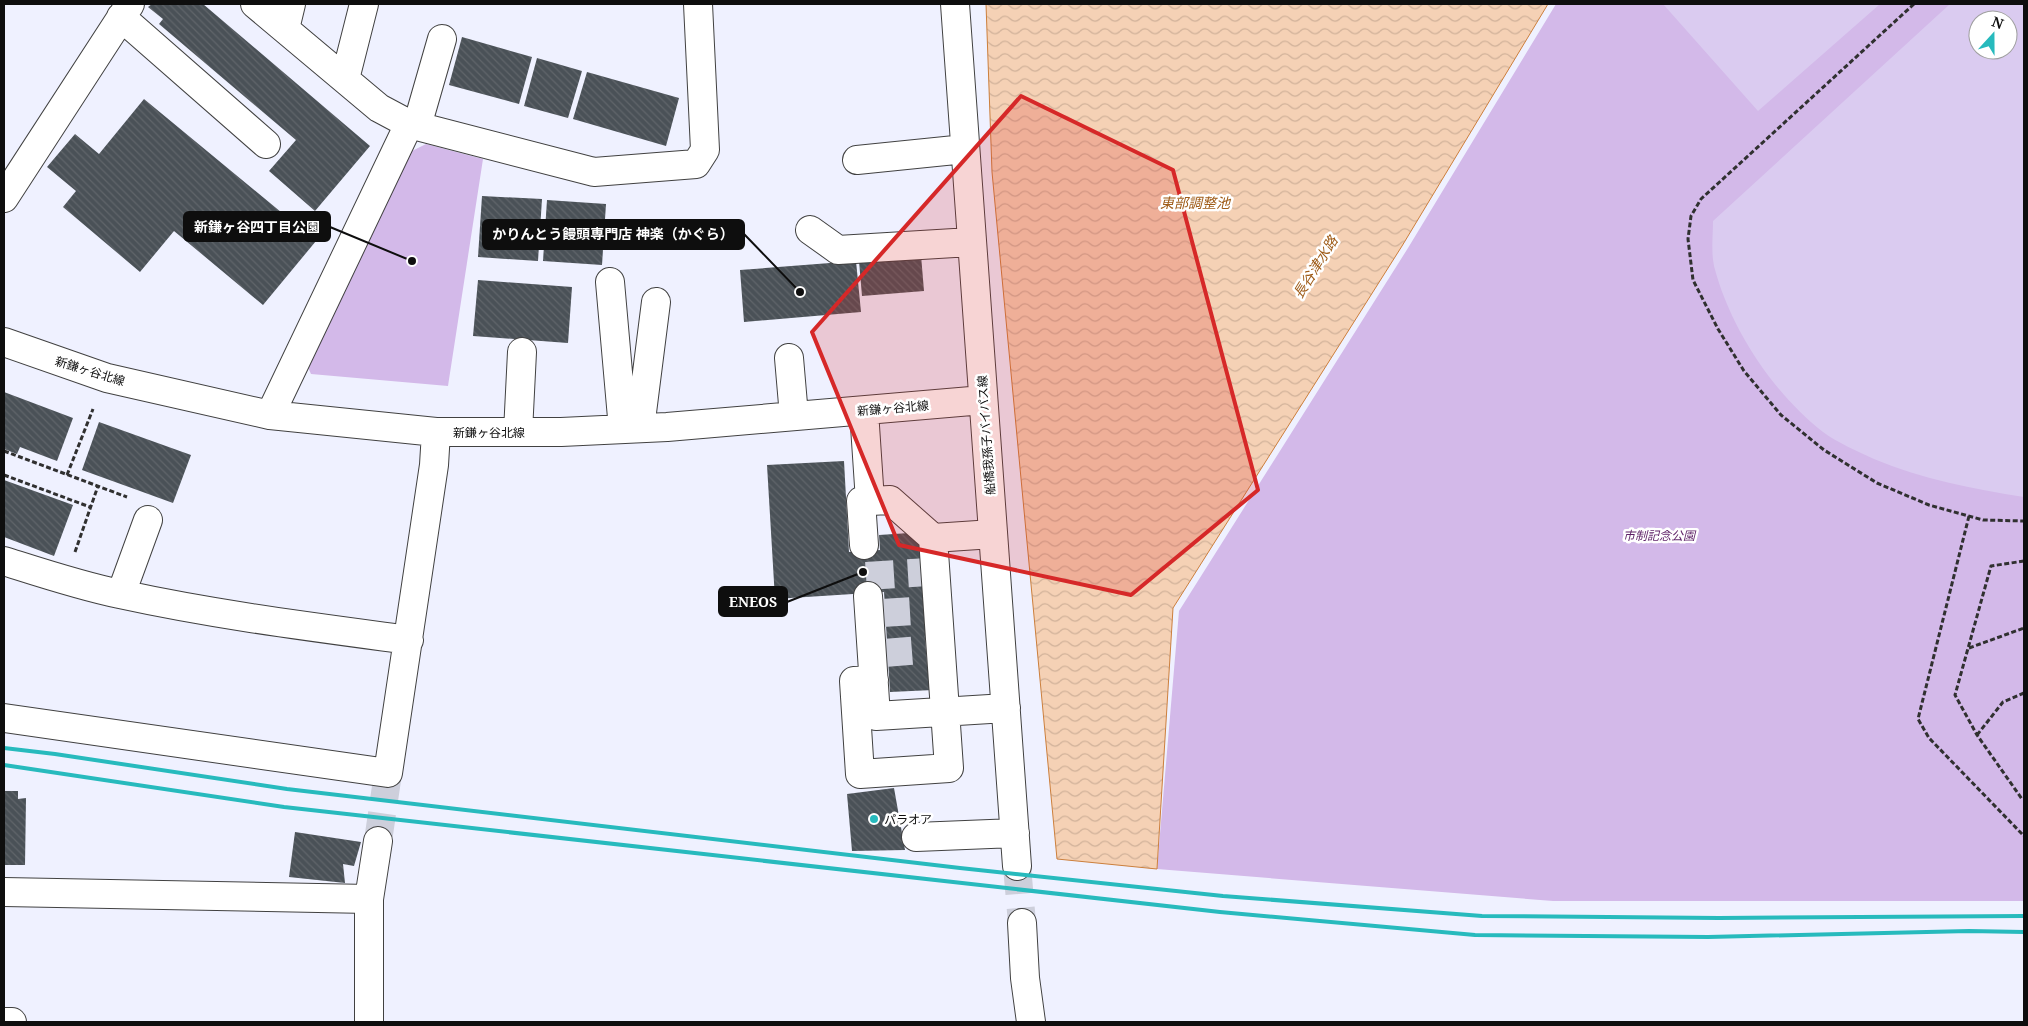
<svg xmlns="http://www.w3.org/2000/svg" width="2028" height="1026" font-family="'Noto Serif','Noto Sans JP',serif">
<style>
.park{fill:#d3b9e9;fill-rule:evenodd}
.pitch{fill:#dacbf0;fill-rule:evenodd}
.water{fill:url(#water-waves);stroke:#cc7f3c}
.building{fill:url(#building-back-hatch)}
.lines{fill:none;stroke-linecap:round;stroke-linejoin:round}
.minor-tunnel{stroke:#cdcfdb;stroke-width:28;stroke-dasharray:28 14;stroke-linecap:butt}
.minor-casing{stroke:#414141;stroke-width:30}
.path{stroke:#303030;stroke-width:3;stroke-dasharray:5 2.5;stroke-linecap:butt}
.minor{stroke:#fff;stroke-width:28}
.rail{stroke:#27babd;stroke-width:4}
.marked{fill:#d62828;fill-opacity:0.2;stroke:#d62828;stroke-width:4;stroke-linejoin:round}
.poi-dot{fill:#27babd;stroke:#fff;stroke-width:2}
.labels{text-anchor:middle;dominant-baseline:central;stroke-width:5;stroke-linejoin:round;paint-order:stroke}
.street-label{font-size:12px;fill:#0e0e0e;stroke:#fff}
.park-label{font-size:12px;font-style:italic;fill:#5c1f65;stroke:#fff}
.poi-label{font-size:12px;fill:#0e0e0e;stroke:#fff;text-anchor:start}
.water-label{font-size:14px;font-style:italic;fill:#9f5c18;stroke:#fff}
.leader{fill:none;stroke:#0e0e0e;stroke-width:2}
.callout-dot{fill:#0e0e0e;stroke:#fff;stroke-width:2}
.callout{fill:#0e0e0e;stroke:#0e0e0e;stroke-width:2}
.callout-label{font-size:14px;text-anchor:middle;font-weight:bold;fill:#fff}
</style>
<defs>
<pattern id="water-waves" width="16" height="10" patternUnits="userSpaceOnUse" patternTransform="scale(1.25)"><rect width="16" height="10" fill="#f5d1b5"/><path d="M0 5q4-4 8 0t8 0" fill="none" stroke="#d1b29a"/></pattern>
<pattern id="building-back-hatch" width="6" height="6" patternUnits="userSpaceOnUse" patternTransform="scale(1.25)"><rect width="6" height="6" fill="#4a5157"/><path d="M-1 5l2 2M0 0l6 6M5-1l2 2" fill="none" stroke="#60656a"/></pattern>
</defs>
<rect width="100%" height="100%" fill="#eff1ff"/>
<!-- park -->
<path class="park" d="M 1556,4 L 2024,4 L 2024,901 L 1553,901 L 1157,869 L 1179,611 L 1408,248 ZM 1978,20 L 2008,20 L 2008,50 L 1978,50 Z
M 426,144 L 483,159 L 448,386 L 311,374 L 306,363 L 412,151 Z"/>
<!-- pitch -->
<path class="pitch" d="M 1663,4 L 1880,4 L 1758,111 Z
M 1950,4 L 2024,4 L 2024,497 C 1974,489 1921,479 1874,459 C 1859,452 1836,442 1823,432 C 1773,393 1730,328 1714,266 C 1711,252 1713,235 1713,221 ZM 1978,20 L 2008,20 L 2008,50 L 1978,50 Z"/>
<!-- water -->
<path class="water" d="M 986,4 L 1548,4 L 1402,246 L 1173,608 L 1157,869 L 1057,859 L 992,172 Z"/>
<!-- building -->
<path class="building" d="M 152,4 L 203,4 L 370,146 L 315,211 L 269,171 L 296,140 L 159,24 L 163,19 L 148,7 Z
M 462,37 L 532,57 L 519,104 L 449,85 Z
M 537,58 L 582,71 L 568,118 L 524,106 Z
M 587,72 L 679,98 L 666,146 L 573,119 Z
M 144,99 L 316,241 L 263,305 L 174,231 L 140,272 L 63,207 L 76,191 L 47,167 L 75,134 L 99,154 Z
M 482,196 L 542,199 L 538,261 L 478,257 Z
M 547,200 L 606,204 L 602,265 L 543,261 Z
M 921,255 L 924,291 L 862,296 L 859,261 Z
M 856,261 L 861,312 L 744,322 L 740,270 Z
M 478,280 L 572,287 L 568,343 L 473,336 Z
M 4,392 L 73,418 L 57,461 L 20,447 L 17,454 L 4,449 Z
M 99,422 L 191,455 L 173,503 L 82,470 Z
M 844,461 L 849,552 L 880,550 L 879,535 L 924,532 L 933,690 L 890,692 L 884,592 L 775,599 L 767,465 Z
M 4,480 L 73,505 L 54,556 L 4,537 Z
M 894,788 L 905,850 L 852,851 L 847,794 Z
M 4,791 L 18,791 L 18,799 L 26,798 L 25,865 L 4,865 Z
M 295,832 L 361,842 L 354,866 L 343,864 L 345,883 L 289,877 Z"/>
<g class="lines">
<!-- minor-tunnel -->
<path class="minor-tunnel" d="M 866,576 L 928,572
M 882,613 L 931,610
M 884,653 L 934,649
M 378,841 L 388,773
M 1017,866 L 1022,923"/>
<defs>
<path id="minor" d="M 255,4 L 379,108 L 409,124
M 955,4 L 1017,866
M 121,17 L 266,144
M 285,29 L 291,4
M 345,79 L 364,4
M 417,126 L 442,39
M 857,160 L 965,149
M 4,198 L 130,4
M 810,230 L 838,250 L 971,242
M 610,282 L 623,429
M 4,342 L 107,378 L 270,415 L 436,432 L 561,432 L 667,427 L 983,400
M 789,358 L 794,416
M 864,411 L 870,501 L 890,500 L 933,538 L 949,768 L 860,774 L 854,681 L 874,680
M 270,415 L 409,124 L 594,172 L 696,164 L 705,150 L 698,4
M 640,428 L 656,302
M 518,432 L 522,352
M 933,538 L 993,534
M 864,545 L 861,501 L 870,501
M 4,561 C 42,573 81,586 120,594 C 216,615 312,627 409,640
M 121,594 L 148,520
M 868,596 L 876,716 L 1006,708
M 4,718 L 388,773 L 434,465 L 436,432
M 916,837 L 1015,833
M 4,892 L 369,899
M 1022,923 L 1025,978 L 1031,1022
M 4,1022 L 12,1022
M 369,1022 L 369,899 L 378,841"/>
</defs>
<!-- minor casing -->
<use href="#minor" class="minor-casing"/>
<!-- path -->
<path class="path" d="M 1914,4 L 1701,199 L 1691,216 L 1688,239 L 1693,280 L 1718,329 L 1744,371 L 1781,415 L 1824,450 L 1877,483 L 1929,505 L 1983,520 L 2024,521
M 4,451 L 127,497
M 4,475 L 90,507
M 67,475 L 93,409
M 1969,516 L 1918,719 L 1929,738 L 2024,836
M 75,552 L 98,486
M 2024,561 L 1991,566 L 1955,695 L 1977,735 L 2022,799 L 2024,799
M 1969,648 L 2024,628
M 1977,735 L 2003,702 L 2024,693"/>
<!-- minor -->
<use href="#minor" class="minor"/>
<!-- rail -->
<path class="rail" d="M 4,748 L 55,754 L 287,789 L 960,868 L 1223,896 L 1482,916 L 1719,918 L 2024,916
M 4,765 L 284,807 L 1220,912 L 1475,935 L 1708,937 L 1969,931 L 2024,932"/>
</g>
<!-- marked area -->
<path class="marked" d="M 1021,96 L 1173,170 L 1258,490 L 1131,595 L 899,545 L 812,332 Z"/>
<!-- markers -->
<circle class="poi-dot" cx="874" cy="819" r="5"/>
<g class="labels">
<!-- street labels -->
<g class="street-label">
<text transform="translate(90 371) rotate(17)">新鎌ヶ谷北線</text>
<text transform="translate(893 408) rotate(-5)">新鎌ヶ谷北線</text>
<text x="489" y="432">新鎌ヶ谷北線</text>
<text transform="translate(986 435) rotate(-94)">船橋我孫子バイパス線</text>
</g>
<!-- park labels -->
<g class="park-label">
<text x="1659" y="535">市制記念公園</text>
</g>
<!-- poi labels -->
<g class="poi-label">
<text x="884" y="819">パラオア</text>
</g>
<!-- water labels -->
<g class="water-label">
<text x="1195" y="202">東部調整池</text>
<text transform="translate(1315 267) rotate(-58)">長谷津水路</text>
</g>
</g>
<!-- callouts -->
<path class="leader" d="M412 261L330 227M800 292L744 234M863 572L787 602"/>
<g class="callout-dot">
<circle cx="412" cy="261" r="5"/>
<circle cx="800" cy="292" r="5"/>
<circle cx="863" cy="572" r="5"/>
</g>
<g class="callout">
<rect x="184" y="212" width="146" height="29" rx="5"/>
<rect x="483" y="220" width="261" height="29" rx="5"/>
<rect x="719" y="587" width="68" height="29" rx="5"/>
</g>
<g class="callout-label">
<text x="257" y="232">新鎌ヶ谷四丁目公園</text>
<text x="613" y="239">かりんとう饅頭専門店 神楽（かぐら）</text>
<text x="753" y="607">ENEOS</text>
</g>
<!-- border -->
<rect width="2028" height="1026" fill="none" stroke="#0e0e0e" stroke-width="10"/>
<!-- north arrow -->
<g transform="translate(1993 35) rotate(21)"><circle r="24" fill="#ffffff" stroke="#9f9f9f"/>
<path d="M0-4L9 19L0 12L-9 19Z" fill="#27babd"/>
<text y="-8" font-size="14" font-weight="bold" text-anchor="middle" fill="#0e0e0e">N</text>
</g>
</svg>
